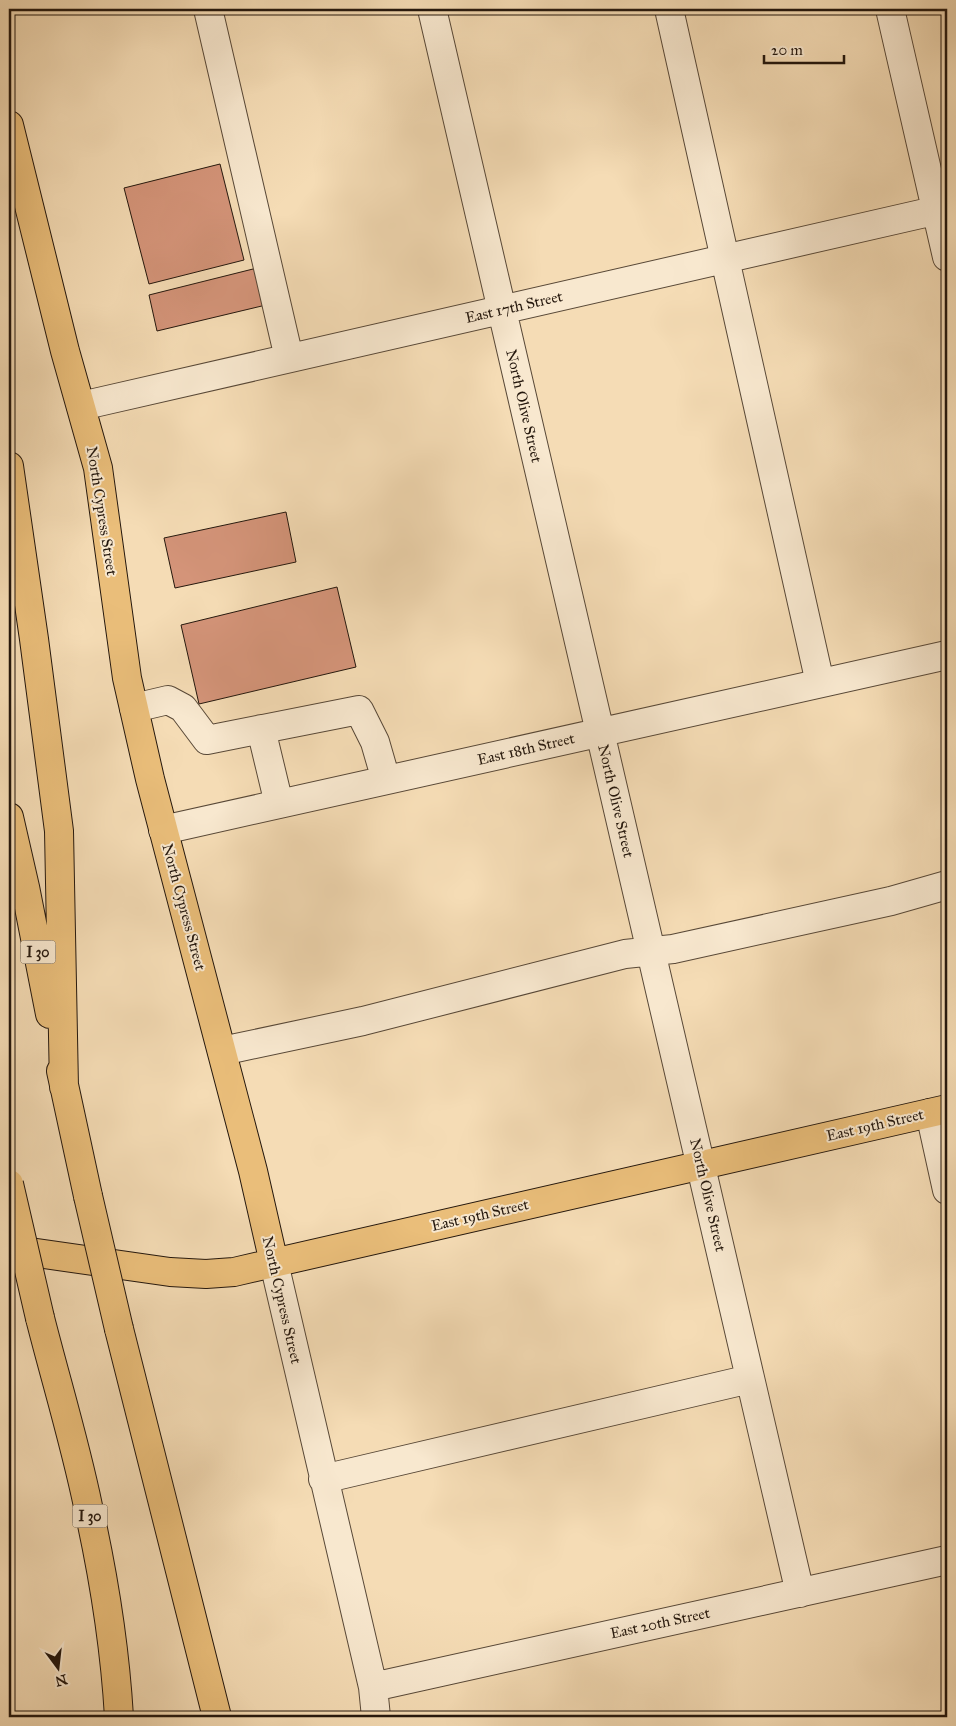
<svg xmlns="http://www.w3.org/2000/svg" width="956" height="1726" font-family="'IM FELL Great Primer',serif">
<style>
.building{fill:#d49479;stroke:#24170d}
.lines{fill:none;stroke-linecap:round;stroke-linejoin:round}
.minor-casing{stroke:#584837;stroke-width:30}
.major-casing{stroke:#24170d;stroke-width:30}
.highway-casing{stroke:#24170d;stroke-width:30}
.minor{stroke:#f8e8cf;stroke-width:28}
.major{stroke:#eabe7a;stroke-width:28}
.highway{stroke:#eabe7a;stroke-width:28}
.highway-bridge-casing{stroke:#24170d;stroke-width:30;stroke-linecap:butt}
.highway-bridge{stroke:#eabe7a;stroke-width:28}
.labels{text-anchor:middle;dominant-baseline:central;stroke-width:4;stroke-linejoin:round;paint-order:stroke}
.shield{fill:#f8e8cf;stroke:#645647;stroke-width:1}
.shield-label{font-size:14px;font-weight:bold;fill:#24170d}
.street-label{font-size:15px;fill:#24170d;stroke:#f8e8cf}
</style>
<rect width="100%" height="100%" fill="#f5dcb5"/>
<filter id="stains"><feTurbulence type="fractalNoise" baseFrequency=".004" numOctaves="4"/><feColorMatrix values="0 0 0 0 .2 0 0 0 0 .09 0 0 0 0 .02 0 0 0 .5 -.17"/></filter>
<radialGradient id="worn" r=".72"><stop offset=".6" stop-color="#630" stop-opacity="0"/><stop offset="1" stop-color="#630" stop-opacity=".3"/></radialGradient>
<!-- building -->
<path class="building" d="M 220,164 L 244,260 L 149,284 L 124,188 Z
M 257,268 L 266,305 L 157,331 L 149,295 Z
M 286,512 L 296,562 L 175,588 L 164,538 Z
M 337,587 L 356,667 L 199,704 L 181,625 Z"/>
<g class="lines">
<defs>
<path id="minor" d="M 208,9 L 289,358
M 432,9 L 800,1593
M 669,9 L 820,683
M 890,9 L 947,257
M 81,406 L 947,208
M 134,708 L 168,700 L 183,708 L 207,740 L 359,710 L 375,742 L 386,780
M 261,729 L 279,804
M 163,830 L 947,655
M 222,1051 L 363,1021 L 625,954 L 673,949 L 891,901 L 947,885
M 930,1113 L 947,1190
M 274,1263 L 373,1687 L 376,1717
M 323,1479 L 750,1379
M 373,1687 L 947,1560"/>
<path id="major" d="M 9,125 L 65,351 L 98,468 L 127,678 L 150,779 L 253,1171 L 274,1263
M 9,1249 L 170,1272 L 206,1274 L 234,1272 L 947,1109"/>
<path id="highway" d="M 9,466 L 34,639 L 59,831 L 64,1087
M 9,817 L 25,887 L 50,1014
M 61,1071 L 88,1196
M 40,1318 C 56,1381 75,1443 88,1506 C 103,1573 115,1649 119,1717
M 119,1329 L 217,1717"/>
</defs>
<!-- minor casing -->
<use href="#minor" class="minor-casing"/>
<!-- major casing -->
<use href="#major" class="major-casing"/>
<!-- highway casing -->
<use href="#highway" class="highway-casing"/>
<!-- minor -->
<use href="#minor" class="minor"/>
<!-- major -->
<use href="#major" class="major"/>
<!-- highway -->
<use href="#highway" class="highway"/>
<defs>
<path id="highway-bridge" d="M 9,1184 L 40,1318
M 88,1196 L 119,1329"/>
</defs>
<!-- highway-bridge casing -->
<use href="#highway-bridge" class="highway-bridge-casing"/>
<!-- highway-bridge -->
<use href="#highway-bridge" class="highway-bridge"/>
</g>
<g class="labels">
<!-- shield labels -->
<g class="shield">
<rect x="20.5" y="940.5" width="35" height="23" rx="4"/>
<rect x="72.5" y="1504.5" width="35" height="23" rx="4"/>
</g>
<g class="shield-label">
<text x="38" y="952">I 30</text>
<text x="90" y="1516">I 30</text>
</g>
<!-- street labels -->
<g class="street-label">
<text transform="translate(514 307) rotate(-13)">East 17th Street</text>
<text transform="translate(524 406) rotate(77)">North Olive Street</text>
<text transform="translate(102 511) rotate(81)">North Cypress Street</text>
<text transform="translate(526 749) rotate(-13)">East 18th Street</text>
<text transform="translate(616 801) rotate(77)">North Olive Street</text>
<text transform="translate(184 907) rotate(75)">North Cypress Street</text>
<text transform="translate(875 1125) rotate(-13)">East 19th Street</text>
<text transform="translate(708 1195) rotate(77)">North Olive Street</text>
<text transform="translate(480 1215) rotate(-13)">East 19th Street</text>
<text transform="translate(282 1300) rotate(77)">North Cypress Street</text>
<text transform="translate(660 1623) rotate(-12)">East 20th Street</text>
</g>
</g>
<!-- margin -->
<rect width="956" height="1726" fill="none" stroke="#f5dcb5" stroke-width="30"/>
<rect x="10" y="10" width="936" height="1706" fill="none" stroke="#24170d" stroke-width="2.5"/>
<rect x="15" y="15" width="926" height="1696" fill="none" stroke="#24170d"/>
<!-- north arrow -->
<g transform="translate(58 1668) rotate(165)" stroke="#f8e8cf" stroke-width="4" paint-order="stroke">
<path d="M0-4L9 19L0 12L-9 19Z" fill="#24170d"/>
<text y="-8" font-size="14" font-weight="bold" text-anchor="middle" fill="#24170d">N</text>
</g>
<!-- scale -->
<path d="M764 55v8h80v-8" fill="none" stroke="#24170d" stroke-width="2.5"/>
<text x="771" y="55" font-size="15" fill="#24170d" stroke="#f8e8cf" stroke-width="4" paint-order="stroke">20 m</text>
<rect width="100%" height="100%" filter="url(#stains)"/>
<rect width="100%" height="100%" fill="url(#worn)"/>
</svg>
